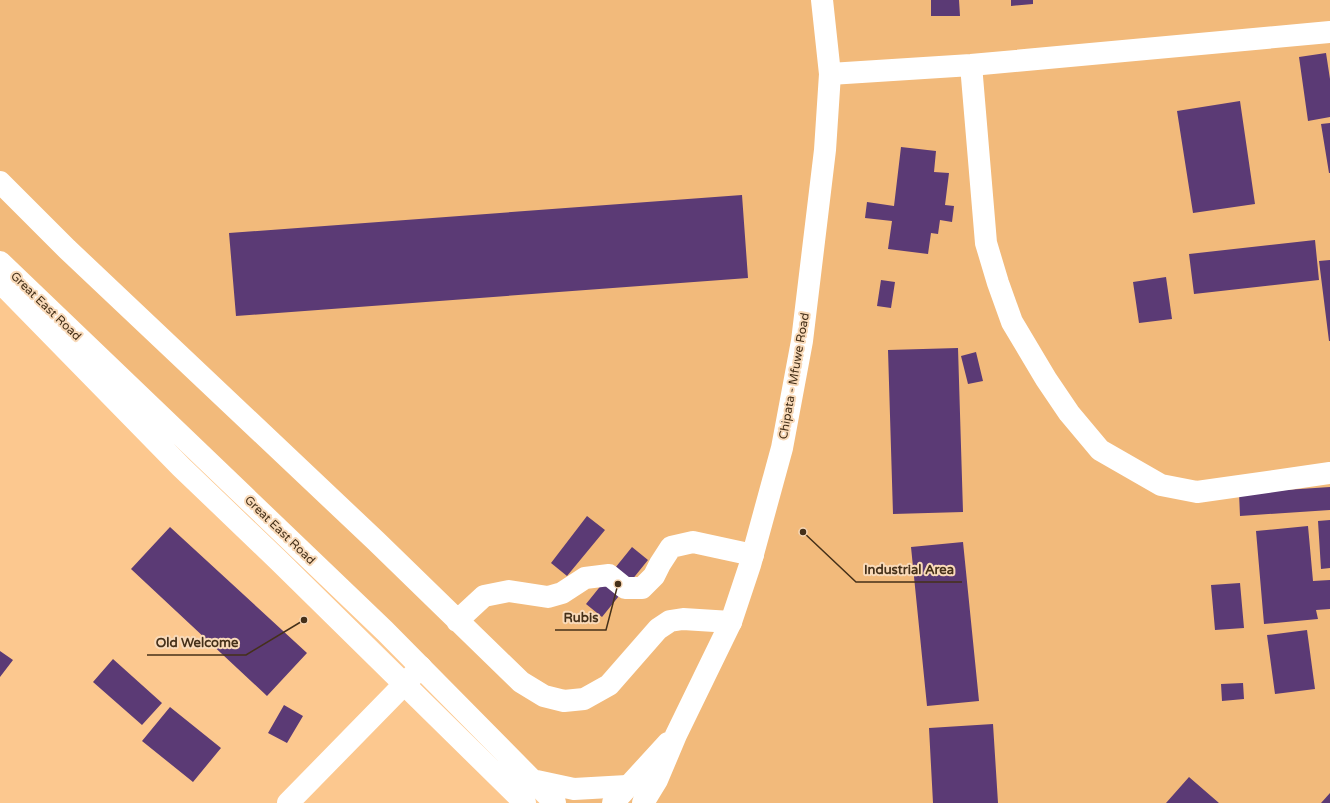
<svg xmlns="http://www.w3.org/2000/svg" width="1330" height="803" font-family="'Varela Round',sans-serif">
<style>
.built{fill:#f2ba7b}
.building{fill:#5b3a75}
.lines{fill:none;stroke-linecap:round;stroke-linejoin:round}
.minor{stroke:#fff;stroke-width:22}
.major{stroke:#fff;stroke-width:22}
.highway{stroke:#fff;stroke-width:22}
.labels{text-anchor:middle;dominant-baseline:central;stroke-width:4;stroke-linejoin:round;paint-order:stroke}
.street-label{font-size:12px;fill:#453019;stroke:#f9dab9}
.leader{fill:none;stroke:#453019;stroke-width:1.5}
.callout-dot{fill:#453019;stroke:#f9dab9;stroke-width:1.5}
.callout-label{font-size:13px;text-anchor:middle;font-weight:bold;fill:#453019;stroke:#f9dab9;stroke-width:4;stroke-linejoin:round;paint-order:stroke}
</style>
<rect width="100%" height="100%" fill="#fcc88f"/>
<!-- built -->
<path class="built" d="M 0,0 L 1330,0 L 1330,803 L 551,803 L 0,261 Z"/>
<!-- building -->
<path class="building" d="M 931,0 L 959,0 L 960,16 L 931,16 Z
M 1011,0 L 1033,0 L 1033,4 L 1011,6 Z
M 1326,53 L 1330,79 L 1330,117 L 1308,121 L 1299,57 Z
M 1240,101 L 1255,204 L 1193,213 L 1177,111 Z
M 1330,123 L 1330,173 L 1329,173 L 1321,124 Z
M 901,147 L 936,151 L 934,172 L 949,173 L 945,205 L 954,206 L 952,222 L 940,220 L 938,234 L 931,233 L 928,254 L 888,249 L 892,221 L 865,218 L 867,202 L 894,206 Z
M 742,195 L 748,278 L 236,316 L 229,233 Z
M 1315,240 L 1319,280 L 1194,294 L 1189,254 Z
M 1330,260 L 1330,341 L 1329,341 L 1319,261 Z
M 1166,277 L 1172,319 L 1139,323 L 1133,282 Z
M 881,280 L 895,282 L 891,308 L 877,306 Z
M 958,348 L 963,512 L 893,514 L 888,350 Z
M 976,352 L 983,381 L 968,384 L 961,356 Z
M 1330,487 L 1330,510 L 1240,516 L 1239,493 Z
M 587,516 L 605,530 L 567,576 L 551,563 Z
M 1330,520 L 1330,568 L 1321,569 L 1318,521 Z
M 1308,526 L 1313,581 L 1330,580 L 1330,609 L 1316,610 L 1318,619 L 1264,624 L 1256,531 Z
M 170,527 L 307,653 L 267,696 L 131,569 Z
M 963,542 L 979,701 L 927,706 L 911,547 Z
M 632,547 L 648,560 L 602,617 L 586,604 Z
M 1240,583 L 1244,628 L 1215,630 L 1211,585 Z
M 1307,630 L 1315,689 L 1275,694 L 1267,635 Z
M 0,651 L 13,660 L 0,677 Z
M 113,659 L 162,703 L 142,725 L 93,682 Z
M 1243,683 L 1244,699 L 1222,701 L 1221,684 Z
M 284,705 L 303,716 L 287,743 L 268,733 Z
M 170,707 L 221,748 L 193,782 L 142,741 Z
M 993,724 L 998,803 L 933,803 L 929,728 Z
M 1189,777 L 1219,803 L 1166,803 Z
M 1330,793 L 1330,803 L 1321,803 Z"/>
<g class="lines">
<!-- minor -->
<path class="minor" d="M 971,65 L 986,243 L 998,283 L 1012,322 L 1046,379 L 1069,413 L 1100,450 L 1161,485 L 1197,492 L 1330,473
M 830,74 L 971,65 L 1330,32
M 0,182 L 67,249 L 376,541 L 521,682 L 544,696 L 564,701 L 584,699 L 609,685 L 658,629 L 670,621 L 683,619 L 731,622
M 457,621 L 484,596 L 509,591 L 548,597 L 562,593 L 585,578 L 609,575 L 625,588 L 642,588 L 654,576 L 660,564 L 671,547 L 693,542 L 753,555
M 288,803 L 421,667"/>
<!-- major -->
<path class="major" d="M 613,803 L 668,743
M 643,803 L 657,780 L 676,735 L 731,622 L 750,565 L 782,448 L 802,341 L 825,150 L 830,74 L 822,0"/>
<!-- highway -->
<path class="highway" d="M 0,262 L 385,631 L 555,803
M 0,282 L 181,467 L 279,561 L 525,803
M 532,780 L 574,789 L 627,786
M 644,803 L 644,801"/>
</g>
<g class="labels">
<!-- street labels -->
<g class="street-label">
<text transform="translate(46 306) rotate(44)">Great East Road</text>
<text transform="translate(794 376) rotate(-80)">Chipata - Mfuwe Road</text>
<text transform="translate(280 530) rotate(44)">Great East Road</text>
</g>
</g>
<!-- callouts -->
<path class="leader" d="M803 532L856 582H962M618 584L606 630H555M304 620L246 655H147"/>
<g class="callout-dot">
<circle cx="803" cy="532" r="4"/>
<circle cx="618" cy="584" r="4"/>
<circle cx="304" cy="620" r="4"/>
</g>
<g class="callout-label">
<text x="909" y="574">Industrial Area</text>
<text x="581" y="622">Rubis</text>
<text x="197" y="647">Old Welcome</text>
</g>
</svg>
